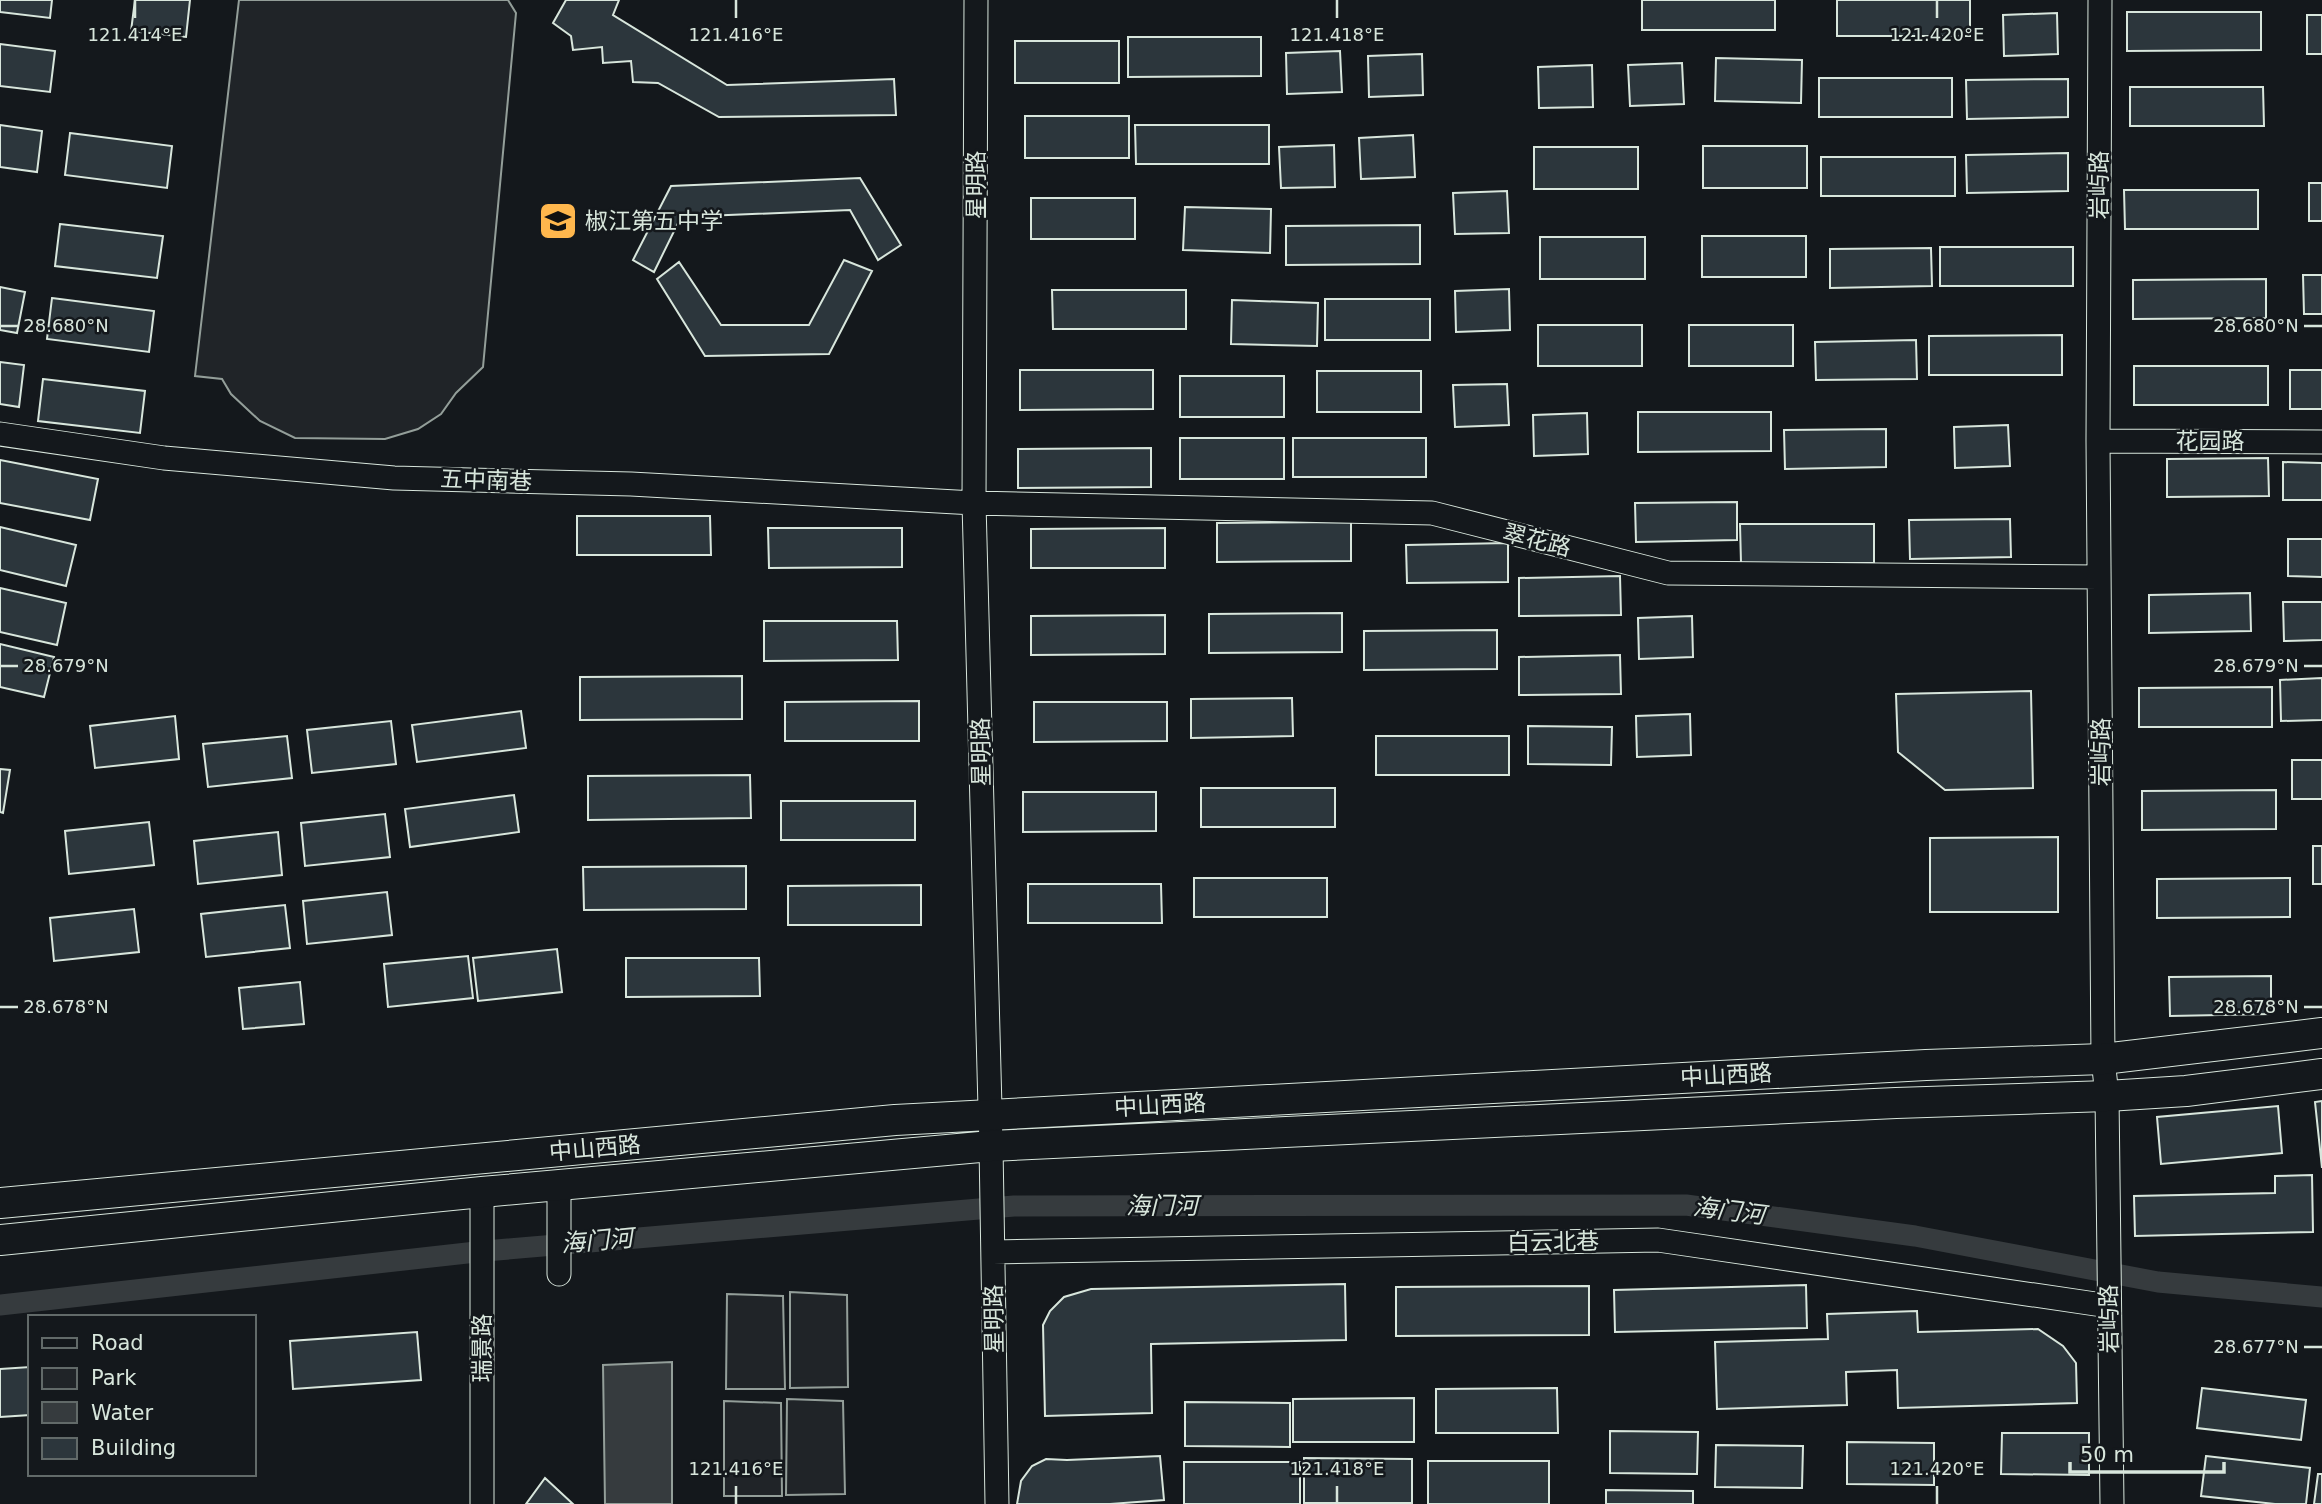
<svg xmlns="http://www.w3.org/2000/svg" width="2322" height="1504" font-family="'DejaVu Sans','Noto Sans SC',sans-serif">
<style>
.green{fill:#202428;stroke:#939e99;stroke-width:2}
.water{fill:#363b3e;stroke:#939e99;stroke-width:2}
.lines{fill:none;stroke-linecap:round;stroke-linejoin:round}
.canal{stroke:#363b3e;stroke-width:21}
.building{fill:#2c363c;stroke:#d8e6dc;stroke-width:2}
.minor-casing{stroke:#d8e6dc;stroke-width:25}
.major-casing{stroke:#d8e6dc;stroke-width:32}
.minor{stroke:#14181c;stroke-width:23}
.major{stroke:#14181c;stroke-width:30}
.ticks{fill:none;stroke:#d8e6dc;stroke-width:2.5}
.labels{text-anchor:middle;dominant-baseline:central;stroke-width:5;stroke-linejoin:round;paint-order:stroke}
.street-label{font-size:23px;fill:#d8e6dc;stroke:#14181c}
.poi-label{font-size:23px;fill:#d8e6dc;stroke:#14181c;text-anchor:start}
.water-label{font-size:24px;font-style:italic;fill:#d8e6dc;stroke:#14181c}
.ticks-label{font-size:18px;text-anchor:middle;fill:#d8e6dc;stroke:#14181c;stroke-width:5;stroke-linejoin:round;paint-order:stroke}
</style>
<rect width="100%" height="100%" fill="#14181c"/>
<!-- green -->
<path class="green" d="M 239,0 L 508,0 L 516,13 L 483,367 L 456,393 L 441,414 L 418,429 L 385,439 L 295,438 L 260,421 L 231,394 L 222,379 L 195,376 Z
M 790,1292 L 847,1295 L 848,1387 L 790,1388 Z
M 727,1294 L 783,1296 L 785,1389 L 726,1389 Z
M 787,1399 L 843,1401 L 845,1494 L 786,1495 Z
M 724,1401 L 781,1403 L 782,1496 L 724,1496 Z"/>
<!-- water -->
<path class="water" d="M 672,1362 L 672,1504 L 605,1504 L 603,1365 Z"/>
<g class="lines">
<!-- canal -->
<path class="canal" d="M 0,1305 L 485,1251 L 1014,1206 L 1686,1205 L 1915,1236 L 2158,1282 L 2322,1297"/>
</g>
<!-- building -->
<path class="building" d="M 0,0 L 52,0 L 50,18 L 0,12 Z
M 135,0 L 190,0 L 186,37 L 131,31 Z
M 566,0 L 619,0 L 613,15 L 727,85 L 894,79 L 896,115 L 719,117 L 658,83 L 633,82 L 631,61 L 603,63 L 602,47 L 573,50 L 571,36 L 553,23 Z
M 1642,0 L 1775,0 L 1775,30 L 1642,30 Z
M 1837,0 L 1970,0 L 1970,36 L 1837,36 Z
M 2127,12 L 2261,12 L 2261,50 L 2127,51 Z
M 2057,13 L 2058,54 L 2004,56 L 2003,15 Z
M 2307,15 L 2322,15 L 2322,54 L 2307,54 Z
M 1128,37 L 1261,37 L 1261,76 L 1128,77 Z
M 1015,41 L 1119,41 L 1119,83 L 1015,83 Z
M 0,44 L 55,51 L 50,92 L 0,86 Z
M 1340,51 L 1342,92 L 1287,94 L 1286,53 Z
M 1422,54 L 1423,95 L 1369,97 L 1368,56 Z
M 1716,58 L 1802,60 L 1801,103 L 1715,101 Z
M 1682,63 L 1684,104 L 1630,106 L 1628,65 Z
M 1592,65 L 1593,107 L 1539,108 L 1538,67 Z
M 1819,78 L 1952,78 L 1952,117 L 1819,117 Z
M 2068,79 L 2068,117 L 1967,119 L 1966,80 Z
M 2130,87 L 2263,87 L 2264,126 L 2130,126 Z
M 1025,116 L 1129,116 L 1129,158 L 1025,158 Z
M 0,125 L 42,131 L 37,172 L 0,167 Z
M 1135,125 L 1269,125 L 1269,164 L 1136,164 Z
M 70,133 L 172,146 L 167,188 L 65,175 Z
M 1413,135 L 1415,177 L 1361,179 L 1359,138 Z
M 1334,145 L 1335,187 L 1281,188 L 1279,147 Z
M 1703,146 L 1807,146 L 1807,188 L 1703,188 Z
M 1534,147 L 1638,147 L 1638,189 L 1534,189 Z
M 2068,153 L 2068,191 L 1967,193 L 1966,155 Z
M 1821,157 L 1955,157 L 1955,196 L 1821,196 Z
M 860,178 L 901,245 L 878,260 L 850,210 L 681,217 L 654,272 L 633,260 L 671,186 Z
M 2309,183 L 2322,183 L 2322,221 L 2309,221 Z
M 2124,190 L 2258,190 L 2258,229 L 2125,229 Z
M 1507,191 L 1509,233 L 1455,234 L 1453,193 Z
M 1031,198 L 1135,198 L 1135,239 L 1031,239 Z
M 1185,207 L 1271,209 L 1270,253 L 1183,250 Z
M 60,224 L 163,236 L 157,278 L 55,266 Z
M 1420,225 L 1420,264 L 1286,265 L 1286,226 Z
M 1702,236 L 1806,236 L 1806,277 L 1702,277 Z
M 1540,237 L 1645,237 L 1645,279 L 1540,279 Z
M 1940,247 L 2073,247 L 2073,286 L 1940,286 Z
M 1931,248 L 1932,286 L 1830,288 L 1830,249 Z
M 844,260 L 872,271 L 829,354 L 705,356 L 657,279 L 679,262 L 721,325 L 809,325 Z
M 2303,275 L 2322,275 L 2322,314 L 2304,314 Z
M 2266,279 L 2266,318 L 2133,319 L 2133,280 Z
M 0,287 L 25,292 L 17,333 L 0,330 Z
M 1509,289 L 1510,330 L 1456,332 L 1455,291 Z
M 1052,290 L 1186,290 L 1186,329 L 1053,329 Z
M 52,298 L 154,311 L 149,352 L 47,339 Z
M 1325,299 L 1430,299 L 1430,340 L 1325,340 Z
M 1232,300 L 1318,303 L 1317,346 L 1231,344 Z
M 1538,325 L 1642,325 L 1642,366 L 1538,366 Z
M 1689,325 L 1793,325 L 1793,366 L 1689,366 Z
M 2062,335 L 2062,375 L 1929,375 L 1929,336 Z
M 1916,340 L 1917,379 L 1816,380 L 1815,342 Z
M 0,362 L 24,365 L 19,407 L 0,404 Z
M 2134,366 L 2268,366 L 2268,405 L 2134,405 Z
M 1020,370 L 1153,370 L 1153,409 L 1020,410 Z
M 2290,370 L 2322,370 L 2322,409 L 2290,409 Z
M 1317,371 L 1421,371 L 1421,412 L 1317,412 Z
M 1180,376 L 1284,376 L 1284,417 L 1180,417 Z
M 43,379 L 145,391 L 140,433 L 38,421 Z
M 1507,384 L 1509,425 L 1455,427 L 1453,385 Z
M 1638,412 L 1771,412 L 1771,451 L 1638,452 Z
M 1587,413 L 1588,454 L 1534,456 L 1533,415 Z
M 2008,425 L 2010,466 L 1955,468 L 1954,427 Z
M 1886,429 L 1886,467 L 1785,469 L 1784,430 Z
M 1180,438 L 1284,438 L 1284,479 L 1180,479 Z
M 1293,438 L 1426,438 L 1426,477 L 1293,477 Z
M 1151,448 L 1151,487 L 1018,488 L 1018,449 Z
M 2268,458 L 2269,496 L 2167,497 L 2167,459 Z
M 0,460 L 98,479 L 90,520 L 0,503 Z
M 2283,462 L 2322,463 L 2322,500 L 2283,500 Z
M 1737,502 L 1737,540 L 1636,542 L 1635,503 Z
M 577,516 L 710,516 L 711,555 L 577,555 Z
M 2010,519 L 2011,557 L 1910,559 L 1909,520 Z
M 1351,522 L 1351,561 L 1217,562 L 1217,523 Z
M 1740,524 L 1874,524 L 1874,563 L 1741,563 Z
M 0,527 L 76,545 L 66,586 L 0,570 Z
M 768,528 L 902,528 L 902,567 L 769,568 Z
M 1165,528 L 1165,568 L 1031,568 L 1031,529 Z
M 2288,539 L 2322,539 L 2322,577 L 2288,576 Z
M 1508,543 L 1508,582 L 1407,583 L 1406,545 Z
M 1620,576 L 1621,615 L 1519,616 L 1519,578 Z
M 0,588 L 66,603 L 57,645 L 0,632 Z
M 2250,593 L 2251,631 L 2149,633 L 2149,595 Z
M 2283,602 L 2322,602 L 2322,640 L 2284,641 Z
M 1342,613 L 1342,652 L 1209,653 L 1209,614 Z
M 1165,615 L 1165,654 L 1031,655 L 1031,616 Z
M 1692,616 L 1693,657 L 1639,659 L 1638,618 Z
M 764,621 L 897,621 L 898,660 L 764,661 Z
M 1497,630 L 1497,669 L 1364,670 L 1364,631 Z
M 0,644 L 54,657 L 44,697 L 0,687 Z
M 1620,655 L 1621,694 L 1519,695 L 1519,657 Z
M 742,676 L 742,719 L 580,720 L 580,677 Z
M 2322,678 L 2322,720 L 2281,721 L 2280,680 Z
M 2272,687 L 2272,727 L 2139,727 L 2139,688 Z
M 2031,691 L 2033,788 L 1945,790 L 1898,752 L 1896,694 Z
M 1292,698 L 1293,736 L 1191,738 L 1191,699 Z
M 919,701 L 919,741 L 785,741 L 785,702 Z
M 1034,702 L 1167,702 L 1167,741 L 1034,742 Z
M 521,711 L 526,748 L 417,762 L 412,725 Z
M 1690,714 L 1691,755 L 1637,757 L 1636,716 Z
M 175,716 L 179,759 L 95,768 L 90,726 Z
M 391,721 L 396,764 L 312,773 L 307,730 Z
M 1528,726 L 1612,727 L 1611,765 L 1528,764 Z
M 287,736 L 292,778 L 208,787 L 203,744 Z
M 1376,736 L 1509,736 L 1509,775 L 1376,775 Z
M 2292,760 L 2322,760 L 2322,799 L 2292,799 Z
M 0,769 L 10,770 L 3,813 L 0,812 Z
M 750,775 L 751,818 L 588,820 L 588,776 Z
M 1201,788 L 1335,788 L 1335,827 L 1201,827 Z
M 2276,790 L 2276,829 L 2142,830 L 2142,791 Z
M 1023,792 L 1156,792 L 1156,831 L 1023,832 Z
M 514,795 L 519,832 L 410,847 L 405,809 Z
M 781,801 L 915,801 L 915,840 L 781,840 Z
M 385,814 L 390,857 L 305,866 L 301,823 Z
M 149,822 L 154,865 L 69,874 L 65,831 Z
M 278,832 L 282,875 L 198,884 L 194,841 Z
M 2058,837 L 2058,912 L 1930,912 L 1930,838 Z
M 2313,846 L 2322,846 L 2322,884 L 2313,884 Z
M 746,866 L 746,909 L 584,910 L 583,867 Z
M 1194,878 L 1327,878 L 1327,917 L 1194,917 Z
M 2290,878 L 2290,917 L 2157,918 L 2157,879 Z
M 1028,884 L 1161,884 L 1162,923 L 1028,923 Z
M 921,885 L 921,925 L 788,925 L 788,886 Z
M 387,892 L 392,935 L 307,944 L 303,901 Z
M 285,905 L 290,948 L 206,957 L 201,914 Z
M 134,909 L 139,952 L 54,961 L 50,918 Z
M 557,949 L 562,992 L 478,1001 L 473,958 Z
M 468,956 L 473,998 L 388,1007 L 384,964 Z
M 626,958 L 759,958 L 760,996 L 626,997 Z
M 2271,976 L 2271,1014 L 2170,1016 L 2169,977 Z
M 300,982 L 304,1024 L 243,1029 L 239,988 Z
M 2322,1101 L 2322,1168 L 2315,1102 Z
M 2278,1106 L 2282,1153 L 2161,1164 L 2157,1117 Z
M 2312,1175 L 2313,1232 L 2135,1236 L 2134,1196 L 2275,1193 L 2275,1176 Z
M 1345,1284 L 1346,1340 L 1151,1344 L 1152,1413 L 1045,1416 L 1043,1325 L 1050,1311 L 1064,1297 L 1091,1289 Z
M 1806,1285 L 1807,1328 L 1615,1332 L 1614,1290 Z
M 1589,1286 L 1589,1335 L 1396,1336 L 1396,1287 Z
M 1917,1311 L 1918,1332 L 2038,1329 L 2063,1346 L 2076,1363 L 2077,1403 L 1898,1408 L 1897,1370 L 1846,1372 L 1847,1405 L 1717,1409 L 1715,1342 L 1828,1339 L 1827,1314 Z
M 417,1332 L 421,1380 L 293,1389 L 290,1341 Z
M 30,1367 L 30,1415 L 0,1417 L 0,1369 Z
M 1557,1388 L 1558,1433 L 1436,1433 L 1436,1389 Z
M 2202,1388 L 2306,1400 L 2301,1440 L 2197,1428 Z
M 1414,1398 L 1414,1442 L 1293,1442 L 1293,1399 Z
M 1185,1402 L 1290,1403 L 1290,1447 L 1185,1446 Z
M 1610,1431 L 1698,1432 L 1697,1474 L 1610,1473 Z
M 2002,1433 L 2089,1433 L 2089,1475 L 2001,1474 Z
M 1847,1442 L 1934,1443 L 1934,1485 L 1847,1484 Z
M 1716,1445 L 1803,1446 L 1802,1488 L 1715,1487 Z
M 1160,1456 L 1164,1500 L 1110,1504 L 1017,1504 L 1021,1481 L 1032,1466 L 1046,1459 L 1067,1460 Z
M 2206,1456 L 2310,1468 L 2306,1504 L 2275,1504 L 2201,1496 Z
M 1304,1458 L 1412,1459 L 1412,1503 L 1304,1503 Z
M 1428,1461 L 1549,1461 L 1549,1504 L 1428,1504 Z
M 1184,1462 L 1300,1462 L 1300,1504 L 1184,1504 Z
M 2318,1474 L 2322,1474 L 2322,1504 L 2314,1504 Z
M 545,1478 L 573,1504 L 526,1504 Z
M 1606,1490 L 1693,1491 L 1693,1504 L 1606,1504 Z"/>
<g class="lines">
<defs>
<path id="minor" d="M 976,0 L 974,503 L 991,1146 L 997,1504
M 2100,0 L 2098,441 L 2103,1059 L 2107,1096 L 2112,1504
M 0,434 L 164,458 L 394,478 L 631,484 L 974,503 L 1432,513 L 1668,573 L 2099,577
M 2098,441 L 2322,442
M 559,1185 L 559,1274
M 482,1192 L 482,1504
M 993,1252 L 1658,1240 L 2109,1306"/>
<path id="major" d="M 0,1203 L 895,1120 L 1926,1065 L 2103,1059 L 2322,1033
M 0,1240 L 482,1192 L 991,1146 L 1896,1103 L 2107,1096 L 2186,1091 L 2322,1074"/>
</defs>
<!-- minor casing -->
<use href="#minor" class="minor-casing"/>
<!-- major casing -->
<use href="#major" class="major-casing"/>
<!-- minor -->
<use href="#minor" class="minor"/>
<!-- major -->
<use href="#major" class="major"/>
</g>
<!-- ticks -->
<path class="ticks" d="M 135,0 L 135,18M 736,0 L 736,18M 1337,0 L 1337,18M 1937,0 L 1937,18M 0,326 L 18,326M 2304,326 L 2322,326M 0,666 L 18,666M 2304,666 L 2322,666M 0,1007 L 18,1007M 2304,1007 L 2322,1007M 2304,1347 L 2322,1347M 736,1486 L 736,1504M 1337,1486 L 1337,1504M 1937,1486 L 1937,1504"/>
<!-- icons -->
<defs>
<symbol id="school-square" viewBox="-11 -11 22 22"><rect x="-9" y="-9" width="18" height="18" rx="4" fill="#ffb74d" stroke="#14181c"/><path d="M0-5L7-2L0 1L-7-2ZM-4 1L0 2.5L4 1V4Q0 6-4 4Z" fill="#111"/></symbol>
</defs>
<g fill-rule="evenodd">
<use href="#school-square" x="536" y="199" width="44" height="44"/>
</g>
<g class="labels">
<!-- street labels -->
<g class="street-label">
<text transform="translate(976 185) rotate(-90)">星明路</text>
<text transform="translate(2099 185) rotate(-90)">岩屿路</text>
<text x="2210" y="441">花园路</text>
<text transform="translate(486 480) rotate(2)">五中南巷</text>
<text transform="translate(1537 540) rotate(14)">翠花路</text>
<text transform="translate(981 752) rotate(-91)">星明路</text>
<text transform="translate(2101 752) rotate(-90)">岩屿路</text>
<text transform="translate(1726 1075) rotate(-3)">中山西路</text>
<text transform="translate(1160 1105) rotate(-3)">中山西路</text>
<text transform="translate(595 1148) rotate(-5)">中山西路</text>
<text transform="translate(1553 1242) rotate(-1)">白云北巷</text>
<text transform="translate(994 1319) rotate(-91)">星明路</text>
<text transform="translate(2109 1319) rotate(-91)">岩屿路</text>
<text transform="translate(482 1348) rotate(-90)">瑞景路</text>
</g>
<!-- poi labels -->
<g class="poi-label">
<text x="585" y="221">椒江第五中学</text>
</g>
<!-- water labels -->
<g class="water-label">
<text x="1162" y="1206">海门河</text>
<text transform="translate(1729 1211) rotate(7)">海门河</text>
<text transform="translate(597 1241) rotate(-5)">海门河</text>
</g>
</g>
<g class="ticks-label">
<text x="135" y="41">121.414°E</text>
<text x="736" y="41">121.416°E</text>
<text x="1337" y="41">121.418°E</text>
<text x="1937" y="41">121.420°E</text>
<text x="66" y="332">28.680°N</text>
<text x="2256" y="332">28.680°N</text>
<text x="66" y="672">28.679°N</text>
<text x="2256" y="672">28.679°N</text>
<text x="66" y="1013">28.678°N</text>
<text x="2256" y="1013">28.678°N</text>
<text x="2256" y="1353">28.677°N</text>
<text x="736" y="1475">121.416°E</text>
<text x="1337" y="1475">121.418°E</text>
<text x="1937" y="1475">121.420°E</text>
</g>
<!-- legend -->
<rect x="28" y="1315" width="228" height="161" fill="#14181c" stroke="#626a69" stroke-width="2"/>
<rect x="42" y="1338" width="35" height="10" fill="#14181c" stroke="#626a69" stroke-width="2"/>
<text x="91" y="1350" font-size="21" fill="#d8e6dc">Road</text>
<rect x="42" y="1368" width="35" height="21" fill="#202428" stroke="#626a69" stroke-width="2"/>
<text x="91" y="1385" font-size="21" fill="#d8e6dc">Park</text>
<rect x="42" y="1402" width="35" height="21" fill="#363b3e" stroke="#626a69" stroke-width="2"/>
<text x="91" y="1420" font-size="21" fill="#d8e6dc">Water</text>
<rect x="42" y="1438" width="35" height="21" fill="#2c363c" stroke="#626a69" stroke-width="2"/>
<text x="91" y="1455" font-size="21" fill="#d8e6dc">Building</text>
<!-- scale -->
<path d="M2070 1462v10h154v-10" fill="none" stroke="#d8e6dc" stroke-width="3.5"/>
<text x="2080" y="1462" font-size="21" fill="#d8e6dc" stroke="#14181c" stroke-width="5" paint-order="stroke">50 m</text>
</svg>
